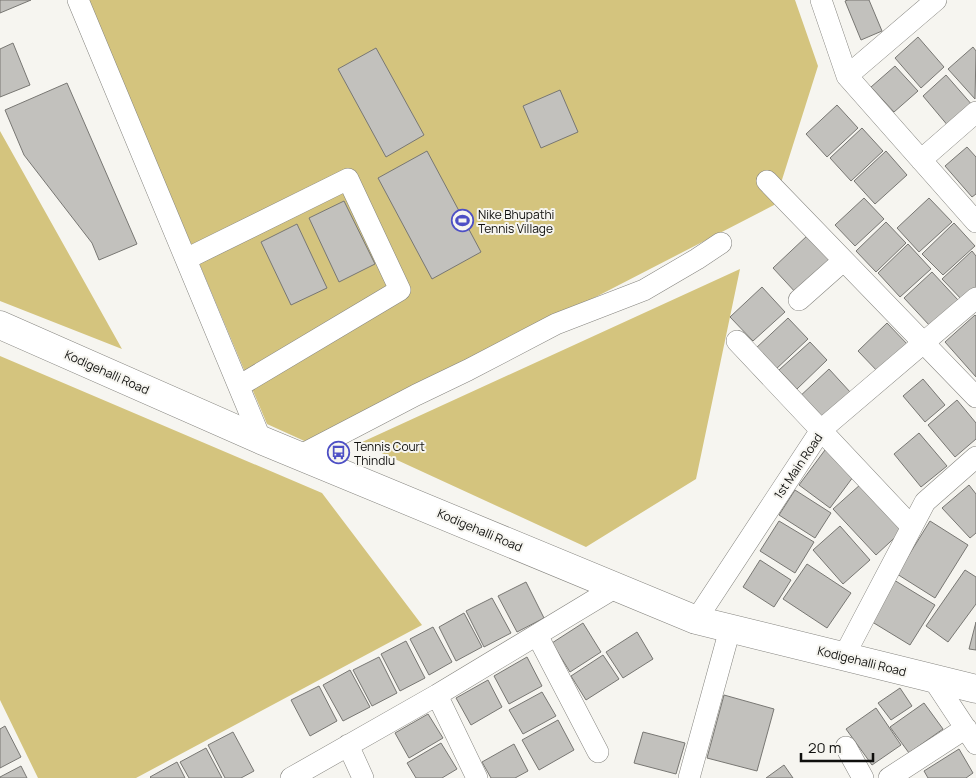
<svg xmlns="http://www.w3.org/2000/svg" width="976" height="778" font-family="Manrope,sans-serif">
<style>
.green{fill:#d4c47e}
.building{fill:#c2c1bd;stroke:#787773}
.lines{fill:none;stroke-linecap:round;stroke-linejoin:round}
.street-casing{stroke:#85847f;stroke-width:22}
.secondary-casing{stroke:#85847f;stroke-width:29}
.street{stroke:#fff;stroke-width:21}
.secondary{stroke:#fff;stroke-width:28}
.labels{text-anchor:middle;dominant-baseline:central;stroke-width:4;stroke-linejoin:round;paint-order:stroke}
.poi-label{font-size:12px;fill:#0f0f0d;stroke:#f6f5f0;text-anchor:start}
.street-label{font-size:12px;fill:#0f0f0d;stroke:#f6f5f0}
</style>
<rect width="100%" height="100%" fill="#f6f5f0"/>
<!-- green -->
<path class="green" d="M 88,0 L 795,0 L 818,66 L 774,205 L 311,444 L 267,424 Z
M 0,131 L 122,349 L 0,301 Z
M 740,269 L 696,479 L 586,547 L 360,443 Z
M 0,356 L 322,493 L 422,625 L 136,778 L 38,778 L 0,700 Z"/>
<!-- building -->
<path class="building" d="M 0,0 L 31,0 L 0,13 Z
M 848,0 L 869,0 L 882,31 L 861,40 L 845,1 Z
M 918,37 L 944,67 L 921,88 L 895,58 Z
M 13,43 L 30,85 L 0,97 L 0,49 Z
M 973,47 L 976,51 L 975,99 L 948,69 Z
M 376,48 L 424,135 L 386,157 L 338,69 Z
M 895,66 L 918,91 L 894,112 L 871,87 Z
M 946,75 L 973,106 L 949,127 L 923,96 Z
M 67,83 L 137,244 L 99,260 L 92,243 L 24,155 L 5,110 Z
M 560,90 L 578,132 L 541,148 L 523,106 Z
M 837,105 L 858,128 L 827,157 L 806,134 Z
M 862,128 L 883,151 L 851,181 L 830,158 Z
M 967,147 L 976,157 L 976,194 L 972,197 L 945,166 Z
M 427,151 L 481,252 L 432,279 L 378,178 Z
M 886,151 L 907,175 L 875,204 L 854,181 Z
M 864,198 L 884,219 L 855,246 L 835,225 Z
M 929,198 L 952,222 L 919,252 L 897,228 Z
M 344,201 L 375,264 L 339,282 L 309,218 Z
M 886,222 L 906,243 L 876,272 L 856,251 Z
M 954,223 L 975,246 L 943,275 L 922,254 Z
M 297,224 L 327,288 L 291,305 L 261,242 Z
M 808,235 L 832,261 L 797,294 L 773,268 Z
M 908,244 L 931,269 L 900,297 L 878,273 Z
M 972,251 L 976,256 L 976,292 L 965,303 L 942,279 Z
M 932,272 L 958,300 L 930,326 L 904,298 Z
M 762,287 L 785,312 L 753,341 L 730,317 Z
M 975,315 L 976,316 L 976,377 L 945,342 Z
M 788,318 L 808,339 L 775,370 L 755,349 Z
M 887,323 L 909,346 L 880,374 L 858,351 Z
M 810,342 L 827,360 L 797,389 L 779,370 Z
M 829,369 L 851,393 L 819,423 L 797,399 Z
M 923,379 L 945,405 L 925,422 L 903,396 Z
M 957,400 L 976,423 L 976,439 L 955,457 L 928,425 Z
M 919,433 L 947,466 L 921,487 L 894,454 Z
M 825,450 L 856,473 L 830,508 L 799,485 Z
M 861,484 L 904,529 L 876,555 L 833,509 Z
M 969,485 L 976,494 L 976,533 L 970,538 L 942,508 Z
M 795,490 L 831,513 L 815,538 L 779,515 Z
M 779,521 L 814,542 L 795,573 L 760,551 Z
M 930,521 L 968,545 L 935,598 L 897,574 Z
M 840,526 L 870,560 L 843,584 L 813,550 Z
M 760,560 L 791,580 L 774,607 L 743,587 Z
M 807,564 L 851,593 L 827,628 L 783,599 Z
M 965,570 L 976,577 L 976,604 L 948,642 L 926,626 Z
M 894,580 L 935,605 L 910,645 L 869,620 Z
M 526,582 L 544,618 L 517,632 L 498,596 Z
M 492,598 L 511,633 L 484,647 L 466,611 Z
M 464,613 L 482,647 L 456,661 L 439,627 Z
M 976,622 L 976,650 L 969,649 Z
M 583,623 L 601,652 L 570,672 L 552,643 Z
M 433,627 L 452,662 L 429,675 L 410,639 Z
M 637,632 L 653,659 L 623,678 L 606,652 Z
M 406,641 L 425,678 L 400,691 L 381,654 Z
M 603,655 L 619,679 L 586,700 L 571,676 Z
M 379,657 L 397,693 L 372,706 L 353,670 Z
M 527,657 L 542,686 L 509,704 L 494,676 Z
M 350,670 L 370,707 L 343,721 L 323,685 Z
M 488,680 L 502,707 L 471,725 L 456,698 Z
M 319,686 L 337,721 L 310,736 L 291,700 Z
M 900,688 L 912,706 L 891,720 L 878,703 Z
M 542,692 L 556,716 L 523,734 L 509,710 Z
M 724,695 L 774,709 L 757,771 L 707,758 Z
M 924,703 L 943,729 L 909,753 L 890,727 Z
M 876,708 L 901,745 L 872,765 L 846,729 Z
M 428,714 L 443,738 L 409,758 L 395,733 Z
M 558,720 L 574,750 L 539,770 L 522,740 Z
M 5,726 L 21,757 L 0,768 L 0,729 Z
M 233,732 L 254,771 L 241,778 L 225,778 L 208,745 Z
M 643,732 L 685,743 L 676,774 L 634,763 Z
M 441,743 L 457,769 L 442,778 L 416,778 L 407,763 Z
M 514,744 L 528,771 L 515,778 L 491,778 L 482,762 Z
M 206,748 L 222,778 L 189,778 L 180,762 Z
M 959,749 L 973,773 L 966,778 L 928,778 L 924,771 Z
M 177,762 L 185,778 L 151,778 L 150,777 Z
M 784,765 L 793,778 L 766,778 Z
M 21,766 L 27,778 L 0,778 L 0,777 Z"/>
<g class="lines">
<defs>
<path id="street" d="M 78,0 L 261,440
M 821,0 L 847,76 L 976,222
M 847,76 L 936,0
M 921,160 L 976,112
M 767,181 L 976,397
M 186,259 L 348,179 L 400,290 L 239,386
M 799,300 L 843,261
M 737,341 L 912,527
M 299,456 L 416,395 L 468,370 L 556,324 L 644,290 L 697,259 L 721,243
M 696,620 L 821,430 L 976,298
M 537,635 L 598,752
M 844,656 L 925,502 L 976,457
M 933,679 L 976,744
M 437,695 L 477,778
M 348,745 L 363,778
M 846,747 L 863,778
M 291,778 L 437,695 L 616,587
M 689,778 L 730,629
M 889,778 L 966,728"/>
<path id="secondary" d="M 0,325 L 261,440 L 696,620 L 976,689"/>
</defs>
<!-- street casing -->
<use href="#street" class="street-casing"/>
<!-- secondary casing -->
<use href="#secondary" class="secondary-casing"/>
<!-- street -->
<use href="#street" class="street"/>
<!-- secondary -->
<use href="#secondary" class="secondary"/>
</g>
<!-- icons -->
<defs>
<symbol id="stadium-ring" viewBox="-11 -11 22 22"><circle r="9.5" fill="#f6f5f0" stroke="#4d4fc5" stroke-width="1.5"/><path d="M0-5a6.5 5 0 1 0 0 10a6.5 5 0 1 0 0-10ZM-3.5-1.8h7v3.6h-7Z" fill="#4d4fc5"/></symbol>
<symbol id="bus-ring" viewBox="-11 -11 22 22"><circle r="9.5" fill="#f6f5f0" stroke="#4d4fc5" stroke-width="1.5"/><path d="M-5-6H5V4H4V6H2V4H-2V6H-4V4H-5ZM-3.5-4V0h7V-4ZM-3.5 1.2v1.5H-2V1.2ZM2 1.2v1.5H3.5V1.2Z" fill="#4d4fc5"/></symbol>
</defs>
<g fill-rule="evenodd">
<use href="#stadium-ring" x="450" y="208" width="25" height="25"/>
<use href="#bus-ring" x="326" y="440" width="25" height="25"/>
</g>
<g class="labels">
<!-- poi labels -->
<g class="poi-label">
<text x="478" y="214">Nike Bhupathi<tspan x="478" dy="14">Tennis Village</tspan></text>
<text x="354" y="446">Tennis Court<tspan x="354" dy="14">Thindlu</tspan></text>
</g>
<!-- street labels -->
<g class="street-label">
<text transform="translate(107 372) rotate(24)">Kodigehalli Road</text>
<text transform="translate(798 466) rotate(-56)">1st Main Road</text>
<text transform="translate(480 530) rotate(23)">Kodigehalli Road</text>
<text transform="translate(862 661) rotate(14)">Kodigehalli Road</text>
</g>
</g>
<!-- scale -->
<path d="M801 753v8h72v-8" fill="none" stroke="#0f0f0d" stroke-width="2.5"/>
<text x="808" y="753" font-size="15" fill="#0f0f0d" stroke="#f6f5f0" stroke-width="4" paint-order="stroke">20 m</text>
</svg>
